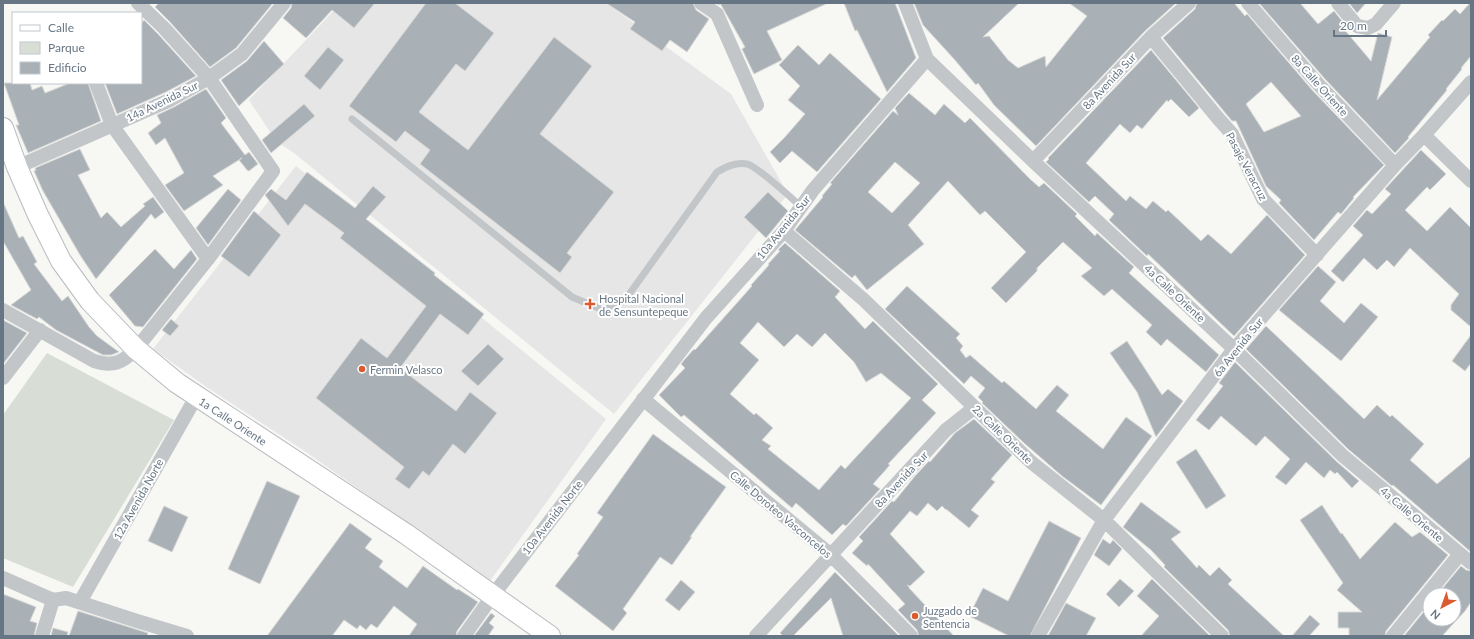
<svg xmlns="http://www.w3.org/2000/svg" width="1474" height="639" font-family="Lato,sans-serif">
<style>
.built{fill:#e5e6e5}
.green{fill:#d8ded5}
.building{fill:#a9b1b6;stroke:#d8d8d6;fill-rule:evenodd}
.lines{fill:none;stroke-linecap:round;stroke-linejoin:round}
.secondary-casing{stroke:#b7bbc0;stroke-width:22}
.lane{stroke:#c2c6c9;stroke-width:7}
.street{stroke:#c2c6c9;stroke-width:14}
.secondary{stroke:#fff;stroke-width:20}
.poi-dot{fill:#db5b30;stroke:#fff;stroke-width:1.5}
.labels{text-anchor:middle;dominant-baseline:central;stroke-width:4;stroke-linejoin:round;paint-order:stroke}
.street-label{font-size:11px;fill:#677684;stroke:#fff}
.poi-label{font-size:11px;fill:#677684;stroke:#fff;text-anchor:start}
</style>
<rect width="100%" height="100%" fill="#f7f7f4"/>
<!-- built -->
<path class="built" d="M 341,3 L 606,3 L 731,94 L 788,194 L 614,414 L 294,153 L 276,141 L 249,100 Z
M 296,166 L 606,419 L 490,581 L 303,450 L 208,388 L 153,349 Z"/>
<!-- green -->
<path class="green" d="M 47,353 L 174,420 L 73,587 L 3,558 L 3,415 Z"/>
<!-- building -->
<path class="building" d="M 159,3 L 273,3 L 236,48 L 210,67 L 170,22 L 155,7 Z
M 292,3 L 375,3 L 354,28 L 332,10 L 306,38 L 283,18 L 291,8 Z
M 426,3 L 455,3 L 494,33 L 465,71 L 456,64 L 419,112 L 468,150 L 554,37 L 592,66 L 540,134 L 614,192 L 567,253 L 572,257 L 560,273 L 420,164 L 430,150 L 405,131 L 396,142 L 349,106 Z
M 606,3 L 693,3 L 696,10 L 709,19 L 687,52 L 670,40 L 662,51 L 630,29 L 635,22 Z
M 716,3 L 828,3 L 767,31 L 782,60 L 754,74 L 742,49 L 745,47 L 720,3 L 719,5 Z
M 844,3 L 895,3 L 916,58 L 887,92 L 857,30 L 855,31 Z
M 914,3 L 1019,3 L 983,37 L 989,36 L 1008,60 L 1018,68 L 1045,56 L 1046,67 L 1087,16 L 1069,3 L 1176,3 L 1145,31 L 1036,146 L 994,105 L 978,83 L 976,85 L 954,59 L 923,25 Z
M 1197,3 L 1234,3 L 1245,16 L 1247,14 L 1313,91 L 1384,165 L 1353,197 L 1354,198 L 1341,214 L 1338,212 L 1314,240 L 1279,203 L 1281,200 L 1266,186 L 1236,121 L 1232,121 L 1163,38 L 1195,9 ZM 1271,82 L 1301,116 L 1264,132 L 1246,104 Z
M 1259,3 L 1300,3 L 1318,24 L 1334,11 L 1346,26 L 1343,28 L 1371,61 L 1378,33 L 1392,37 L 1377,100 L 1430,37 L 1428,35 L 1442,20 L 1443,21 L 1455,9 L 1460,14 L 1470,3 L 1471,3 L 1471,56 L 1461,68 L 1462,69 L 1446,89 L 1447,90 L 1408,137 L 1409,138 L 1395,153 L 1325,79 Z
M 1349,3 L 1366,3 L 1357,13 Z
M 144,20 L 158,34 L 196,76 L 166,92 L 117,114 L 105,83 L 141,83 L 141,24 Z
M 264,41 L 284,64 L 239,106 L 221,80 L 247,61 Z
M 798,45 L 819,65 L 830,53 L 881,99 L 817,172 L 792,151 L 780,163 L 770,152 L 785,137 L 805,114 L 788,100 L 800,86 L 779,65 Z
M 328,47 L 344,60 L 320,90 L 304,76 Z
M 1151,50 L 1199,108 L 1189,117 L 1171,99 L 1168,102 L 1167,100 L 1142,129 L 1137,125 L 1130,133 L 1120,124 L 1086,163 L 1126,201 L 1130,196 L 1146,209 L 1153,201 L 1166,212 L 1168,210 L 1201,241 L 1208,234 L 1231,254 L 1267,215 L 1305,255 L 1234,336 L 1148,254 L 1147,256 L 1109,220 L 1114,214 L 1095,196 L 1089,202 L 1046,162 L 1049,159 L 1048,158 Z
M 4,83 L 30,83 L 32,90 L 42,86 L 45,93 L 70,83 L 88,83 L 101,121 L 28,153 L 16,125 L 19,125 Z
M 206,89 L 226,118 L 221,123 L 245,155 L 249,152 L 258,164 L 249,171 L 247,170 L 239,160 L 242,158 L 213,176 L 223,185 L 184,211 L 165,185 L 184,173 L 165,138 L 156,145 L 148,133 L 161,123 L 157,115 L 174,107 Z
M 909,93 L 935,115 L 944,104 L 965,123 L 970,118 L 1030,179 L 1039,187 L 1044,183 L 1077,214 L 1075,216 L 1095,236 L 1097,233 L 1134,267 L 1129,273 L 1219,355 L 1206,372 L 1167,339 L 1161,346 L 1146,332 L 1152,325 L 1112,289 L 1104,296 L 1081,276 L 1092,268 L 1063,242 L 1037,268 L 1037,271 L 1006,303 L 991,288 L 1026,252 L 985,211 L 980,215 L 948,181 L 908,225 L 924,244 L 867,290 L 855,275 L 852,278 L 795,230 L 823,197 L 822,196 L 832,184 L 830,183 L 893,111 L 898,115 L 895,108 ZM 895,162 L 920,183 L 892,213 L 868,192 Z
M 304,104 L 315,116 L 271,153 L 262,140 Z
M 80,149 L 90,170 L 78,175 L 101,218 L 107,212 L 121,227 L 145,206 L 143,204 L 153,197 L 164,212 L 155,219 L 151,214 L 96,279 L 80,255 L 43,191 L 34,171 L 36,170 L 35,168 Z
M 1421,150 L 1446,174 L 1430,190 L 1427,187 L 1405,210 L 1427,231 L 1450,207 L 1471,228 L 1471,327 L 1451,310 L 1451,305 L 1459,294 L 1410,248 L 1394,267 L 1387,260 L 1377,270 L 1364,258 L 1343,282 L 1331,271 L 1363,235 L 1353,226 L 1367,210 L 1372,214 L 1391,194 L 1385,189 Z
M 307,172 L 355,208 L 373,186 L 386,197 L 366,219 L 435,273 L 434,275 L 484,314 L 468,335 L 440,314 L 400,368 L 456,411 L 470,392 L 497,413 L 465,454 L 453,444 L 429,476 L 423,471 L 409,489 L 395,479 L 404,467 L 316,398 L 361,338 L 387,358 L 426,306 L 340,238 L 344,233 L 305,204 L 288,226 L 265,195 L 271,189 L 286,200 Z
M 228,189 L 241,200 L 208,245 L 196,228 Z
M 768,192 L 788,211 L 766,238 L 744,217 Z
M 3,202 L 19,238 L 23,236 L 37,262 L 34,264 L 62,301 L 68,296 L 89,327 L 97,336 L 119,352 L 111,355 L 103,355 L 56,330 L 39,317 L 37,319 L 11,305 L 31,290 L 3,241 Z
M 254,211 L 281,235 L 249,277 L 221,256 Z
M 785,243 L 840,291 L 835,297 L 865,329 L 873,321 L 938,384 L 922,400 L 936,413 L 888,464 L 890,465 L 873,484 L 880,489 L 846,526 L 843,524 L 832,535 L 796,503 L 792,508 L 684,415 L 681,417 L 659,395 L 685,368 L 681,364 L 685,359 L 694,349 L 695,350 L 752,286 L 751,285 L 769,265 L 768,264 L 780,251 L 778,250 ZM 758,322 L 784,347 L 797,334 L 812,347 L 825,333 L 854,362 L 866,382 L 881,373 L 911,398 L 845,469 L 841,465 L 819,490 L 768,449 L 771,446 L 762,440 L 773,428 L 756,413 L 754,415 L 730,394 L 759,360 L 740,343 Z
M 155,249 L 174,269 L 191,250 L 197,259 L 143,327 L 135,326 L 109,295 Z
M 1318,266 L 1336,282 L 1320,301 L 1344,323 L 1361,303 L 1378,317 L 1341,361 L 1279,310 Z
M 907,286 L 960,334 L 956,338 L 963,346 L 960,350 L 966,358 L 970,355 L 1002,383 L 1004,381 L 1036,409 L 1057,385 L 1069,395 L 1056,411 L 1103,449 L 1126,417 L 1152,436 L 1101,505 L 1062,476 L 1024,443 L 982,403 L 983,402 L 978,397 L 985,388 L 971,376 L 964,384 L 885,309 Z
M 171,319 L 179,326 L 170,336 L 162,330 Z
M 3,320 L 27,333 L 3,364 Z
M 1266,326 L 1364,419 L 1377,405 L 1390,417 L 1392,415 L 1424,444 L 1410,460 L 1437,484 L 1471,456 L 1471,552 L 1393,485 L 1392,486 L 1348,449 L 1246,349 Z
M 1471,335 L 1471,363 L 1465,371 L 1452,361 Z
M 1127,341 L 1162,395 L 1168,389 L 1183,401 L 1156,437 L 1137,392 L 1110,353 Z
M 488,344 L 504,359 L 478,386 L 461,371 Z
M 1235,362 L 1336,461 L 1359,481 L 1352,488 L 1337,472 L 1335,474 L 1330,470 L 1324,478 L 1306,462 L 1286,485 L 1275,477 L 1290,459 L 1265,436 L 1256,446 L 1221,416 L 1209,430 L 1196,420 L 1223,386 L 1219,383 Z
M 974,419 L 1012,455 L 991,479 L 995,482 L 971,510 L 979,516 L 969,528 L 946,509 L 946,510 L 942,506 L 937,511 L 928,503 L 917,516 L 910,511 L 890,534 L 925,572 L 910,586 L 907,585 L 909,587 L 909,588 L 954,636 L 919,636 L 917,630 L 898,610 L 905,604 L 868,564 L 867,566 L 852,553 L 863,541 L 859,537 L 892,501 L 894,502 L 915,476 L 929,461 L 930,462 L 955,433 Z
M 653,434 L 726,487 L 690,537 L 692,537 L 672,565 L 660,557 L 623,609 L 627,613 L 613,631 L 555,586 L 579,555 L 577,554 L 603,517 L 597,513 Z
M 1196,449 L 1226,496 L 1206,509 L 1176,462 Z
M 267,481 L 300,496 L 260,584 L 228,569 Z
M 1141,502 L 1181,532 L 1171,539 L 1197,568 L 1199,565 L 1210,576 L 1219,567 L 1232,580 L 1228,584 L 1284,636 L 1230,636 L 1228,630 L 1164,567 L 1165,565 L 1151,550 L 1123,527 Z
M 1322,505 L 1341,534 L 1342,533 L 1360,559 L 1395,522 L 1412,537 L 1420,532 L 1448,555 L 1386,631 L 1385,636 L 1349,636 L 1349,628 L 1338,628 L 1338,612 L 1362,612 L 1337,590 L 1343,583 L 1300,520 Z
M 164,506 L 188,517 L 172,552 L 148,541 Z
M 1049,521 L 1081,538 L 1030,636 L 1009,636 L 969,616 L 983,588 L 1008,601 Z
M 350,523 L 372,539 L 365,548 L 383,561 L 379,567 L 407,588 L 423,566 L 457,590 L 458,589 L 478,602 L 457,631 L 456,636 L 409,636 L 417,624 L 394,606 L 377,628 L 371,624 L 366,630 L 360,625 L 357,629 L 344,620 L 332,636 L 267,636 Z
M 1103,539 L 1110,544 L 1113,540 L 1122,549 L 1109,566 L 1094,555 Z
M 1461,566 L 1466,570 L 1471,571 L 1471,602 L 1465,611 L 1442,636 L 1404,636 L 1430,604 L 1430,619 L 1454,619 L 1454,595 L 1437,595 Z
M 835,572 L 899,636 L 843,636 L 831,598 L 793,636 L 783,636 L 780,633 Z
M 1120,579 L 1134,591 L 1119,607 L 1106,594 Z
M 1152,579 L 1210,636 L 1141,636 L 1159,616 L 1137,596 Z
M 681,580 L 695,592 L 679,611 L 665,600 Z
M 3,594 L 36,607 L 30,621 L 37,623 L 34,636 L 3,636 Z
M 1066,603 L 1096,618 L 1086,636 L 1048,636 Z
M 78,611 L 148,633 L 147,636 L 69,636 Z
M 491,613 L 495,616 L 489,623 L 494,627 L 488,636 L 474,636 Z
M 1310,615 L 1320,624 L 1309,636 L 1292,636 Z
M 53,628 L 68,632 L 67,636 L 51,636 Z"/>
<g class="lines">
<defs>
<path id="secondary" d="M 3,128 L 17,167 L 38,215 L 61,261 L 90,301 L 136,349 L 177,383 L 406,534 L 550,636"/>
</defs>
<!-- secondary casing -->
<use href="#secondary" class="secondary-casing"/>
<!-- lane -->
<path class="lane" d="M 352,119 L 572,297 L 603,310 L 625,300 L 717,172 C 726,167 735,162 747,164 C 755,165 793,199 801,207"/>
<!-- street -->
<path class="street" d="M 701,3 L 717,14 L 757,105
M 905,3 L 927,59 L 1033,161 L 1234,349 L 1342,455 L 1471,563
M 1248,3 L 1319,85 L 1395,165
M 1338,3 L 1357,26 L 1368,28 L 1376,24 L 1394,3
M 1151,37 L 1217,117 L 1232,134 L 1263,199 L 1317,255
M 96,83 L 112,125 L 208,259
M 1424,135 L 1471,181
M 1033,161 L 1151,37 L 1189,3
M 17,167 L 170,100 L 209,78 L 242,54 L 284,3
M 784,231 L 864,300 L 1031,462 L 1104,520 L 1222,636
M 3,310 L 94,361 C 113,367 122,363 136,349 L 208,259 L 273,171 L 209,78 L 164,28 L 138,3
M 3,378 L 40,330
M 643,399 L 831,555 L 911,636
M 3,578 L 53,600 L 66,598 L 137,621 L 187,636
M 80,602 L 196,397
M 42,636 L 53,600
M 464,636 L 493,595 L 706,318 L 784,231 L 813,190 L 927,59
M 756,636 L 946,430 L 970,411 L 975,408
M 1038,636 L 1104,520 L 1234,349 L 1395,165 L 1424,135 L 1471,82
M 1393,636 L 1460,554"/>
<!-- secondary -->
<use href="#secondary" class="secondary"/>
</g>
<!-- markers -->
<g class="poi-dot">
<path d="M588 298h4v4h4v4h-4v4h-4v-4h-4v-4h4z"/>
<circle cx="362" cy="369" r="4"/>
<circle cx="915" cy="616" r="4"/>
</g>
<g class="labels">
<!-- street labels -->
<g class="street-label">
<text transform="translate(1109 81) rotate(-47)">8a Avenida Sur</text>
<text transform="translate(1320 85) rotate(48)">8a Calle Oriente</text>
<text transform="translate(162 101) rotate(-26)">14a Avenida Sur</text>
<text transform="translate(1247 166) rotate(62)">Pasaje Veracruz</text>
<text transform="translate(783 227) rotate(-51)">10a Avenida Sur</text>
<text transform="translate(1175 293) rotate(43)">4a Calle Oriente</text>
<text transform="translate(1238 347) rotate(-51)">6a Avenida Sur</text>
<text transform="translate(233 421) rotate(33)">1a Calle Oriente</text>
<text transform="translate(1003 434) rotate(44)">2a Calle Oriente</text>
<text transform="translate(901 479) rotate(-47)">8a Avenida Sur</text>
<text transform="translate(138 499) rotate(-61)">12a Avenida Norte</text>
<text transform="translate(781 514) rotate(40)">Calle Doroteo Vasconcelos</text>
<text transform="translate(1412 514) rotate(40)">4a Calle Oriente</text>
<text transform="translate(552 517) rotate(-52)">10a Avenida Norte</text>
</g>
<!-- poi labels -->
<g class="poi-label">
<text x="599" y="298">Hospital Nacional<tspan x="599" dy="13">de Sensuntepeque</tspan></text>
<text x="370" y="369">Fermin Velasco</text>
<text x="923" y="610">Juzgado de<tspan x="923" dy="13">Sentencia</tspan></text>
</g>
</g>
<!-- border -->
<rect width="1474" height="639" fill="none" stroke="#677684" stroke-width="8"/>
<!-- legend -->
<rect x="12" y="12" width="130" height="72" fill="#ffffff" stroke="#c2c8ce"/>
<rect x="20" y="25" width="20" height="6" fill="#ffffff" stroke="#c2c8ce"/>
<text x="48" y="32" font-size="12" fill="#677684">Calle</text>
<rect x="20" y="42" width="20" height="12" fill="#d8ded5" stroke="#c2c8ce"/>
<text x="48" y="52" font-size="12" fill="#677684">Parque</text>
<rect x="20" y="62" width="20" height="12" fill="#a9b1b6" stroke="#c2c8ce"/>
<text x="48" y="72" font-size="12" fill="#677684">Edificio</text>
<!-- north arrow -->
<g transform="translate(1442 607) rotate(221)"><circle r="19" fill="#ffffff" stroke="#c2c8ce"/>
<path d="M0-3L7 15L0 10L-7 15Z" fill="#db5b30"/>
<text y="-6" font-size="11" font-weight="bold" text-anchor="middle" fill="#677684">N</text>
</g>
<!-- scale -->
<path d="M1334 30v6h52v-6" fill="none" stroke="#677684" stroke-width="2"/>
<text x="1340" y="30" font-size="12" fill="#677684" stroke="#ffffff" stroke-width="3" paint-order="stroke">20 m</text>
</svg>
